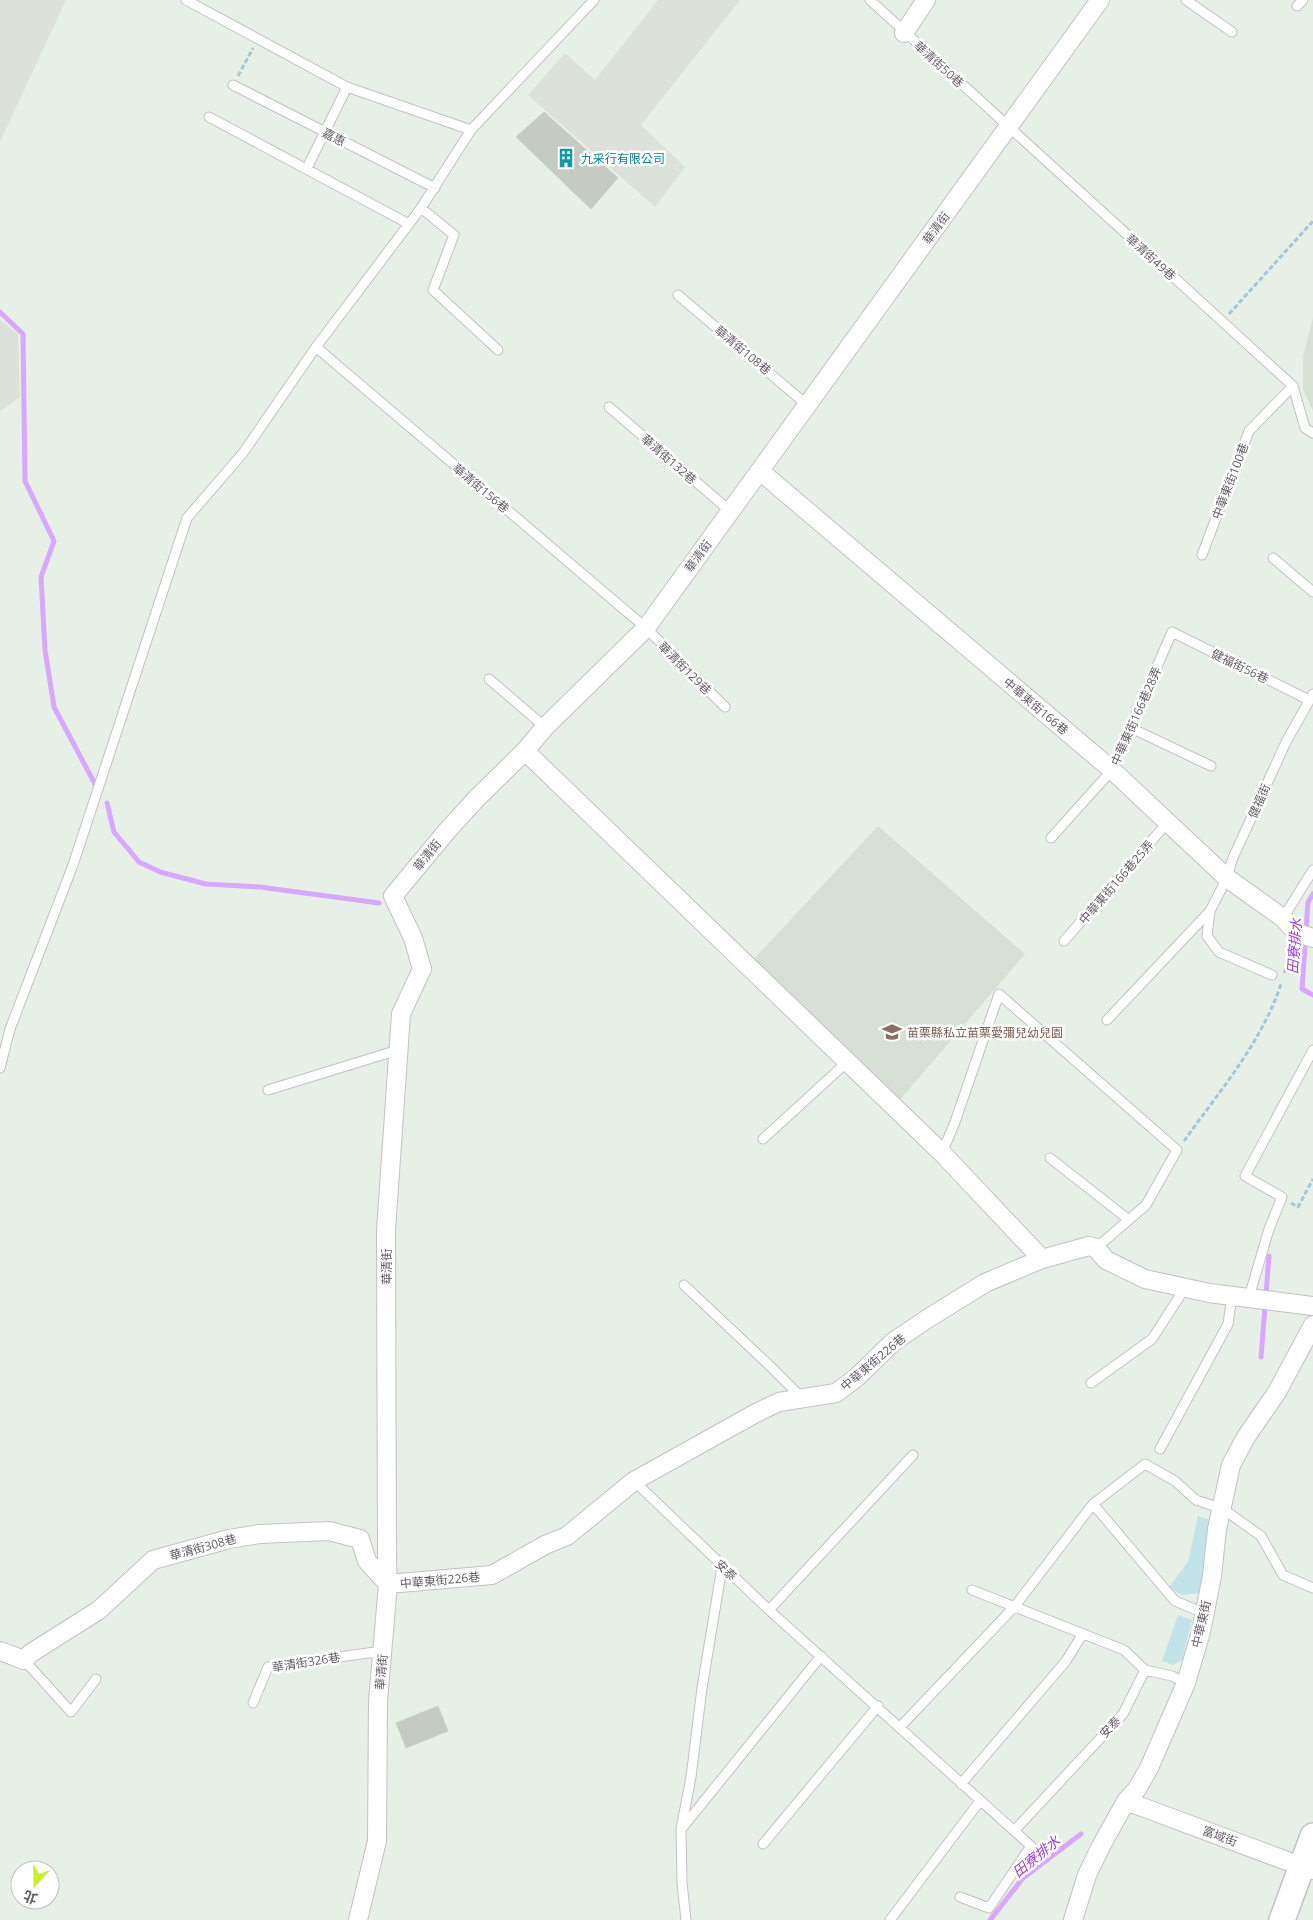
<svg xmlns="http://www.w3.org/2000/svg" width="1313" height="1920" font-family="'Open Sans','Noto Sans TC',sans-serif">
<style>
.industrial{fill:#dce1da}
.education{fill:#d6e0d4}
.green{fill:#c2e4e8}
.lines{fill:none;stroke-linecap:round;stroke-linejoin:round}
.stream{stroke:#d8a7ff;stroke-width:5}
.building{fill:#c5cbc2;stroke:#c7d5c4}
.lane-casing{stroke:#c6bfc7;stroke-width:11}
.street-casing{stroke:#c6bfc7;stroke-width:20}
.secondary-casing{stroke:#c7c0c9;stroke-width:28}
.path{stroke:#a4c6db;stroke-width:3;stroke-dasharray:5 2.5;stroke-linecap:butt}
.lane{stroke:#fff;stroke-width:9}
.street{stroke:#fff;stroke-width:18}
.secondary{stroke:#fff;stroke-width:25}
.labels{text-anchor:middle;dominant-baseline:central;stroke-width:5;stroke-linejoin:round;paint-order:stroke}
.street-label{font-size:12px;fill:#645d67;stroke:#fff}
.culture-label{font-size:12px;fill:#0d838f;stroke:#fff;text-anchor:start}
.education-label{font-size:12px;fill:#785e54;stroke:#fff;text-anchor:start}
.water-label{font-size:14px;font-style:italic;fill:#9744c9;stroke:#fff}
</style>
<rect width="100%" height="100%" fill="#e7f0e6"/>
<!-- industrial -->
<path class="industrial" d="M 0,0 L 66,0 L 0,142 Z
M 658,0 L 740,0 L 641,125 L 685,167 L 655,207 L 528,95 L 565,53 L 595,80 Z
M 0,320 L 18,334 L 20,397 L 0,411 Z"/>
<!-- education -->
<path class="education" d="M 1313,318 L 1313,411 L 1303,389 L 1303,356 Z
M 878,826 L 1025,954 L 899,1101 L 751,962 Z"/>
<!-- green -->
<path class="green" d="M 1198,1516 L 1213,1521 L 1200,1593 L 1181,1595 L 1169,1587 L 1188,1562 Z
M 1178,1615 L 1192,1620 L 1182,1660 L 1173,1665 L 1162,1661 Z"/>
<g class="lines">
<!-- stream -->
<path class="stream" d="M 0,312 L 23,334 L 25,481 L 54,541 L 41,577 L 45,650 L 54,707 L 95,784
M 107,803 L 114,832 L 139,862 L 160,872 L 206,884 L 260,887 L 379,903
M 1313,894 L 1308,902 L 1302,989 L 1313,995
M 1261,1357 L 1269,1256
M 990,1920 L 1023,1878 L 1081,1834"/>
</g>
<!-- building -->
<path class="building" d="M 544,112 L 618,178 L 591,209 L 516,137 Z
M 438,1706 L 448,1731 L 406,1748 L 396,1723 Z"/>
<g class="lines">
<defs>
<path id="lane" d="M 186,0 L 347,87 L 471,130
M 870,0 L 1293,386
M 1186,0 L 1232,32
M 1297,6 L 1303,0
M 233,85 L 435,188
M 209,117 L 409,224
M 307,168 L 347,87
M 421,208 L 454,235 L 433,290 L 498,350
M 678,295 L 807,405
M 316,347 L 646,628 L 725,707
M 1293,386 L 1305,428 L 1313,433
M 609,407 L 730,511
M 1202,555 L 1249,431 L 1293,386
M 1273,558 L 1313,592
M 489,679 L 545,727
M 1131,728 L 1211,766
M 1051,838 L 1112,770 L 1172,632 L 1309,700
M 1283,918 L 1313,870
M 1064,941 L 1167,823
M 1272,975 L 1219,952 L 1207,936 L 1210,911 L 1227,878 L 1232,860 L 1286,742 L 1313,694
M 1107,1020 L 1210,911
M 0,1068 L 10,1029 L 73,865 L 187,518 L 243,453 L 316,347 L 421,208 L 471,130 L 594,0
M 268,1090 L 398,1050
M 763,1139 L 846,1063
M 942,1153 L 955,1122 L 999,994 L 1177,1150 L 1146,1205 L 1096,1248
M 1050,1158 L 1129,1220
M 684,1285 L 770,1366 L 803,1399
M 1249,1297 L 1269,1229 L 1282,1197 L 1245,1176 L 1313,1050
M 1091,1383 L 1152,1339 L 1185,1288
M 1160,1449 L 1228,1324 L 1232,1296
M 634,1481 L 769,1610 L 1031,1846 L 989,1908 L 960,1897
M 1093,1504 L 1175,1601 L 1204,1613
M 972,1590 L 1124,1650 L 1145,1670
M 769,1610 L 913,1455
M 24,1660 L 71,1712 L 96,1679
M 1145,1670 L 1172,1676 L 1186,1683
M 253,1703 L 268,1667 L 382,1651
M 900,1727 L 1015,1606 L 1093,1504 L 1145,1464 L 1175,1481 L 1196,1500 L 1223,1509 L 1261,1536 L 1283,1575 L 1313,1588
M 961,1784 L 1066,1661 L 1082,1635
M 683,1827 L 821,1656
M 1014,1831 L 1123,1714 L 1145,1670
M 763,1844 L 878,1706
M 686,1920 L 682,1883 L 681,1829 L 691,1777 L 702,1688 L 722,1567
M 890,1920 L 980,1801"/>
<path id="street" d="M 904,33 L 926,0
M 760,471 L 1112,770 L 1227,878 L 1283,918 L 1297,933 L 1313,938
M 525,751 L 942,1153 L 1042,1259
M 388,1584 L 492,1575 L 545,1545 L 567,1536 L 634,1481 L 756,1413 L 779,1402 L 836,1393 L 856,1378 L 893,1342 L 927,1319 L 985,1283 L 1042,1259 L 1089,1246 L 1096,1248 L 1106,1260 L 1145,1279 L 1209,1293 L 1313,1306
M 0,1651 L 24,1660 L 31,1653 L 99,1610 L 153,1560 L 229,1539 L 260,1534 L 329,1531 L 360,1539 L 367,1561 L 388,1584
M 1126,1801 L 1311,1870
M 358,1920 L 377,1841 L 378,1701 L 388,1584 L 387,1561 L 386,1230 L 401,1014 L 422,969 L 413,938 L 393,896 L 447,831 L 477,798 L 525,751 L 545,727 L 646,628 L 1100,0
M 1073,1920 L 1087,1875 L 1101,1846 L 1126,1801 L 1137,1789 L 1149,1768 L 1186,1683 L 1201,1632 L 1212,1576 L 1217,1529 L 1231,1465 L 1246,1437 L 1277,1392 L 1313,1325"/>
<path id="secondary" d="M 1282,1920 L 1313,1836"/>
</defs>
<!-- lane casing -->
<use href="#lane" class="lane-casing"/>
<!-- street casing -->
<use href="#street" class="street-casing"/>
<!-- secondary casing -->
<use href="#secondary" class="secondary-casing"/>
<!-- path -->
<path class="path" d="M 238,76 L 253,48
M 1229,314 L 1313,221
M 1284,973 L 1293,948
M 1184,1141 C 1219,1092 1262,1042 1281,984
M 1291,1203 L 1298,1207 L 1313,1179"/>
<!-- lane -->
<use href="#lane" class="lane"/>
<!-- street -->
<use href="#street" class="street"/>
<!-- secondary -->
<use href="#secondary" class="secondary"/>
</g>
<!-- icons -->
<defs>
<symbol id="building-bare" viewBox="-9 -9 18 18"><path d="M-4-6H4V6H1V3H-1V6H-4ZM-2.5-4.3h1.7v1.8h-1.7ZM.8-4.3h1.7v1.8H.8ZM-2.5-1h1.7V.8h-1.7ZM.8-1h1.7V.8H.8Z" fill="#0f9aa8" stroke="#fff" stroke-width="2.5" paint-order="stroke"/></symbol>
<symbol id="school-bare" viewBox="-9 -9 18 18"><path d="M0-5L7-2L0 1L-7-2ZM-4 1L0 2.5L4 1V4Q0 6-4 4Z" fill="#8d6e63" stroke="#fff" stroke-width="2.5" paint-order="stroke"/></symbol>
</defs>
<g fill-rule="evenodd">
<use href="#building-bare" x="552" y="144" width="28" height="28"/>
<use href="#school-bare" x="878" y="1018" width="28" height="28"/>
</g>
<g class="labels">
<!-- street labels -->
<g class="street-label">
<text transform="translate(939 64) rotate(42)">華清街50巷</text>
<text transform="translate(334 137) rotate(27)">嘉惠</text>
<text transform="translate(936 228) rotate(-54)">華清街</text>
<text transform="translate(1151 257) rotate(42)">華清街49巷</text>
<text transform="translate(743 350) rotate(40)">華清街108巷</text>
<text transform="translate(669 459) rotate(41)">華清街132巷</text>
<text transform="translate(1230 481) rotate(-69)">中華東街100巷</text>
<text transform="translate(481 488) rotate(40)">華清街156巷</text>
<text transform="translate(698 556) rotate(-54)">華清街</text>
<text transform="translate(1240 666) rotate(26)">健福街56巷</text>
<text transform="translate(685 668) rotate(45)">華清街129巷</text>
<text transform="translate(1036 706) rotate(40)">中華東街166巷</text>
<text transform="translate(1136 716) rotate(-66)">中華東街166巷28弄</text>
<text transform="translate(1259 801) rotate(-66)">健福街</text>
<text transform="translate(427 855) rotate(-51)">華清街</text>
<text transform="translate(1116 882) rotate(-49)">中華東街166巷25弄</text>
<text transform="translate(386 1267) rotate(-90)">華清街</text>
<text transform="translate(873 1362) rotate(-40)">中華東街226巷</text>
<text transform="translate(203 1547) rotate(-15)">華清街308巷</text>
<text transform="translate(726 1570) rotate(43)">安泰</text>
<text transform="translate(440 1580) rotate(-5)">中華東街226巷</text>
<text transform="translate(1201 1624) rotate(-77)">中華東街</text>
<text transform="translate(306 1662) rotate(-9)">華清街326巷</text>
<text transform="translate(381 1672) rotate(-85)">華清街</text>
<text transform="translate(1110 1727) rotate(-47)">安泰</text>
<text transform="translate(1220 1836) rotate(20)">富域街</text>
</g>
<!-- culture labels -->
<g class="culture-label">
<text x="581" y="158">九采行有限公司</text>
</g>
<!-- education labels -->
<g class="education-label">
<text x="907" y="1032">苗栗縣私立苗栗愛彌兒幼兒園</text>
</g>
<!-- water labels -->
<g class="water-label">
<text transform="translate(1294 946) rotate(-86)">田寮排水</text>
<text transform="translate(1036 1856) rotate(-39)">田寮排水</text>
</g>
</g>
<!-- north arrow -->
<g transform="translate(35 1885) rotate(200)"><circle r="24" fill="#ffffff" stroke="#c1bec2"/>
<path d="M0-4L9 19L0 12L-9 19Z" fill="#caf02c"/>
<text y="-8" font-size="14" font-weight="bold" text-anchor="middle" fill="#645d67">北</text>
</g>
</svg>
